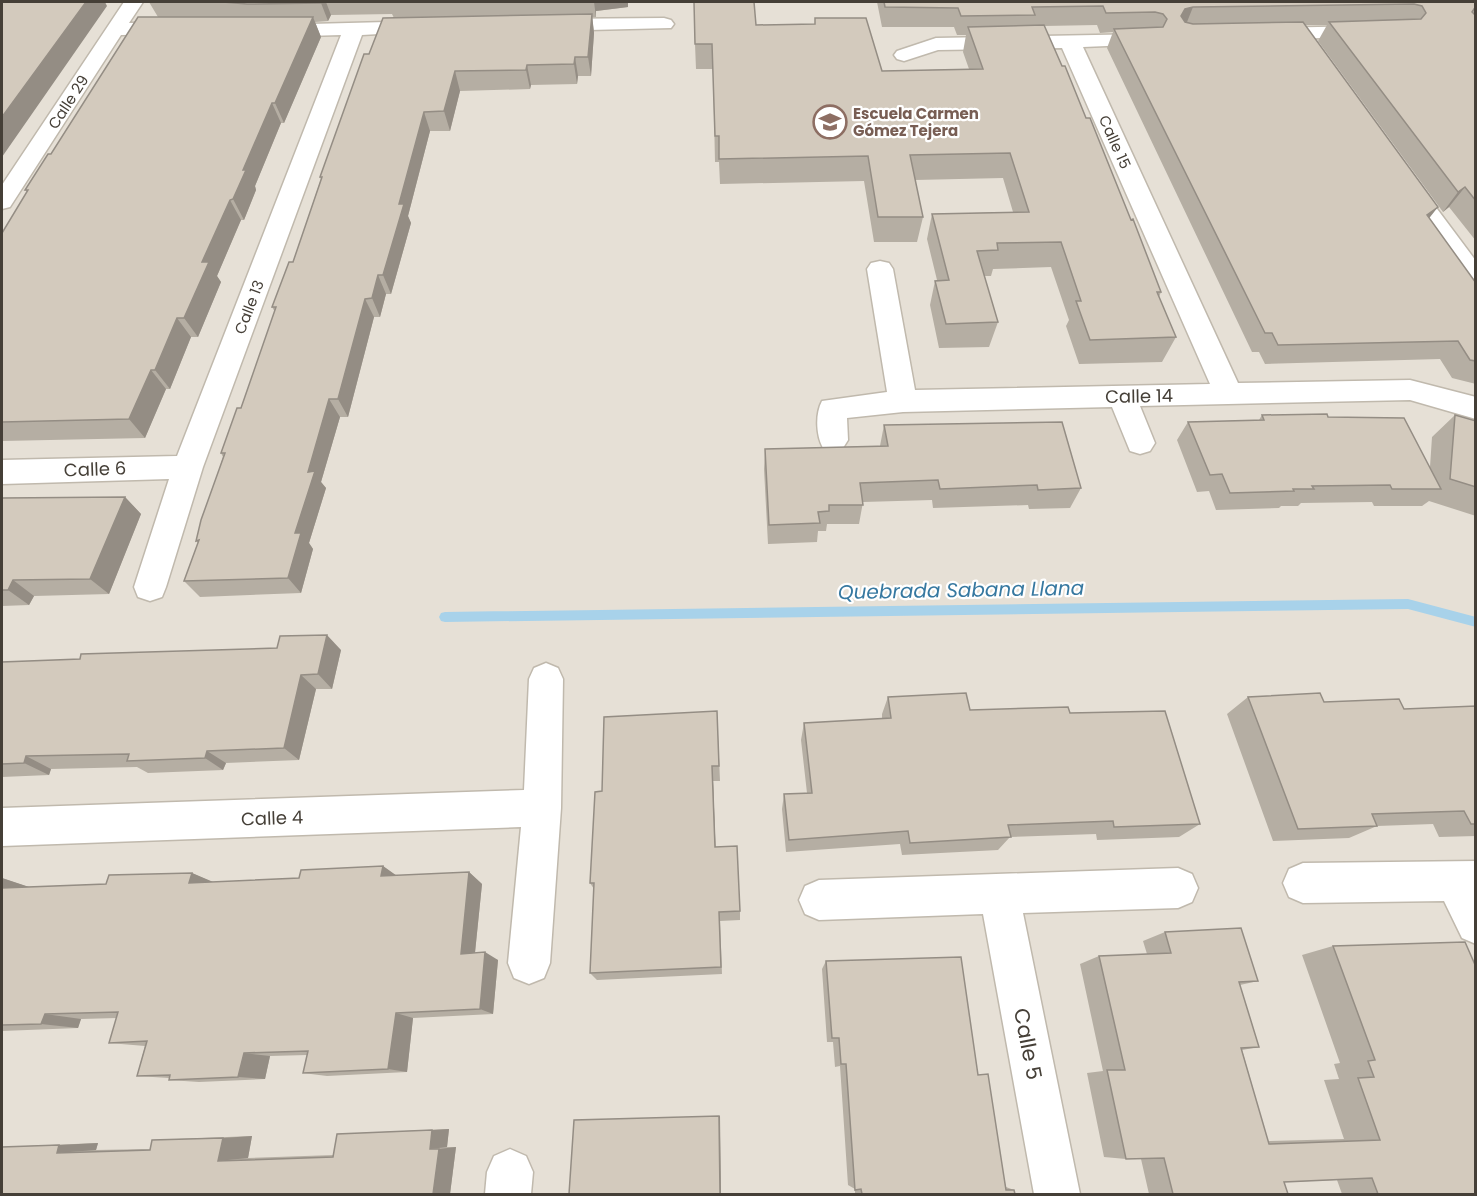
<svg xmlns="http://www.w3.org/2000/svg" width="1477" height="1196" font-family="Poppins,sans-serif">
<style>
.residential{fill:#e6e0d6}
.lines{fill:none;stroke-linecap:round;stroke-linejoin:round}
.stream{fill:#a8d2ea;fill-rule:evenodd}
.minor-casing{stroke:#c0b9ad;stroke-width:3}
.minor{fill:#fff;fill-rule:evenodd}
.wall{fill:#b5aea3}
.shaded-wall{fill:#948d84}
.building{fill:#d3cabd;stroke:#948d84;stroke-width:1.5}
.labels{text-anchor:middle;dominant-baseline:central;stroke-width:4.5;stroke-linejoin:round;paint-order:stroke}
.far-street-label{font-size:15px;fill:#453f37;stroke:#fff}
.far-education-label{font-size:15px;font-weight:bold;fill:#785e54;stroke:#fff;text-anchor:start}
.street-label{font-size:18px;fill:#453f37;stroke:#fff}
.water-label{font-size:20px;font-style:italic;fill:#3678a0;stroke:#fff}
.near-street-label{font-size:21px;fill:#453f37;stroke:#fff}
</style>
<rect width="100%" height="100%" fill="#f2eee7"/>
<!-- residential -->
<path class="residential" d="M 2,2 L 1475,2 L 1475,1194 L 2,1194 Z"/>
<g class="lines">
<!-- stream -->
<path class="stream" d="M 1408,599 L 1476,617 L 1476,627 L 1408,609 L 445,622 L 441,621 L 439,617 L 441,613 L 445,612 Z"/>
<defs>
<path id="minor" d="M 124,2 L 143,2 L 129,23 L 176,22 L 183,24 L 186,28 L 183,32 L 176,34 L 121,35 L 10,207 L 2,209 L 2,185 Z
M 664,18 L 671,20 L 674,24 L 671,28 L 548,31 L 541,29 L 538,25 L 541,21 L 548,19 Z
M 425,21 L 432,23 L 435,27 L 432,31 L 362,35 L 203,467 L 166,587 L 162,597 L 150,601 L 138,597 L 134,587 L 169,479 L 2,484 L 2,460 L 177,456 L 341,35 L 272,37 L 265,35 L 262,31 L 265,27 L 272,25 Z
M 1366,26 L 1373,28 L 1376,32 L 1373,36 L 1268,40 L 1261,38 L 1258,34 L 1261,30 L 1268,28 Z
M 1148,34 L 1155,36 L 1158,40 L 1155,44 L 1083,47 L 1238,383 L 1410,380 L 1476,397 L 1476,419 L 1410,400 L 1140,406 L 1155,443 L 1150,451 L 1140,454 L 1130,451 L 1112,407 L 903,412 L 847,418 L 848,440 L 843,448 L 833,451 L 823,448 C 816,435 815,414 822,401 L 887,392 L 867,269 L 871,263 L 880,261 L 889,263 L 893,269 L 915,390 L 1210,384 L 1062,48 L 938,50 L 904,61 L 897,59 L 894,55 L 897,51 L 936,38 Z
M 1403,172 L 1411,174 L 1476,261 L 1476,288 L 1467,286 L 1391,179 L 1395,174 Z
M 546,663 L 558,668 L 563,679 L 561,808 L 550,963 L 544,978 L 529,984 L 514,978 L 508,963 L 521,827 L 2,846 L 2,808 L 524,790 L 529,679 L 534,668 Z
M 1476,861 L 1476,944 L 1462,938 L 1444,901 L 1303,903 L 1289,897 L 1283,883 L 1289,869 L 1303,863 Z
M 1178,868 L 1192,874 L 1198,888 L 1192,902 L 1178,908 L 1023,913 L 1080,1194 L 1034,1194 L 983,914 L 819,920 L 805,914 L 799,900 L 805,886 L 819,880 Z
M 510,1149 L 526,1156 L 533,1172 L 531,1194 L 485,1194 L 487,1172 L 494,1156 Z"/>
</defs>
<!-- minor casing -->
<use href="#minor" class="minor-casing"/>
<!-- minor -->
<use href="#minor" class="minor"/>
</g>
<!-- wall -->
<path class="wall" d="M 149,2 L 628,2 L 628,7 L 596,11 L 596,17 L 592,17 L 594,33 L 591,76 L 578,76 L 577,84 L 531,85 L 530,89 L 460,91 L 450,131 L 430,131 L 408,216 L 411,223 L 391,294 L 386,294 L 380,317 L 374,317 L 348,417 L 340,417 L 321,482 L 326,488 L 309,543 L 313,549 L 301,593 L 200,597 L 184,581 L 198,543 L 196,541 L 223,457 L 221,453 L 241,408 L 275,312 L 272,307 L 293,262 L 321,179 L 320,177 L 369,54 L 394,18 L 392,14 L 331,15 L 328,21 L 315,22 L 321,37 L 284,123 L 281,123 L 255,186 L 256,190 L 244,220 L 241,220 L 217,276 L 221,282 L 198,337 L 191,337 L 170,389 L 166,389 L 145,438 L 2,441 L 2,233 L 27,192 L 25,190 L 51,154 L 158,17 Z
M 877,2 L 1476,2 L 1476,241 L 1449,207 L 1443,212 L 1318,41 L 1327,25 L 1305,25 L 1429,218 L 1476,283 L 1476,384 L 1452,378 L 1440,359 L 1265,364 L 1259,352 L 1252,352 L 1107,48 L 1113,32 L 1100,33 L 1097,25 L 1044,26 L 1086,118 L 1161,292 L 1159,297 L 1176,337 L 1162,362 L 1079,364 L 1066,326 L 1069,320 L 1051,267 L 993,269 L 991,276 L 984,276 L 998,322 L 989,347 L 939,348 L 930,305 L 935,281 L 937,280 L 927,239 L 932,214 L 1013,212 L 1003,178 L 915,180 L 923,217 L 917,242 L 874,242 L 864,181 L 720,184 L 719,162 L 715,162 L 713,69 L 696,69 L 695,44 L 756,25 L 882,71 L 969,69 L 963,52 L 966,35 L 957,35 L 954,27 L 882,27 Z
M 1262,415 L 1328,417 L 1430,467 L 1432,437 L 1455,415 L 1476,421 L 1476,516 L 1429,501 L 1422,506 L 1374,506 L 1372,502 L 1301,503 L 1298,506 L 1281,506 L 1279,508 L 1216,510 L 1209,491 L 1197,492 L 1177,440 L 1188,422 L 1259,420 Z
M 884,425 L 1081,488 L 1070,508 L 1029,509 L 1028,505 L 933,508 L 932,500 L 863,502 L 859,524 L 827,524 L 826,531 L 818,531 L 817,542 L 768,544 L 764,469 L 765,449 L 880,446 Z
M 125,497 L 141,514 L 109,594 L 34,596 L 29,605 L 2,606 L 2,498 Z
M 341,650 L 332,689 L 316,689 L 299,760 L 226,763 L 223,770 L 148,773 L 137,767 L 51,769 L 49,775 L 2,777 L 2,662 Z
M 888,697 L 970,710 L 1070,713 L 1200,824 L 1179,837 L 1097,840 L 1096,834 L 1010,837 L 998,850 L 902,855 L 900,844 L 786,852 L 782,809 L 784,794 L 807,793 L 801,740 L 804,723 L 882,719 L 882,714 Z
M 1248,697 L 1404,709 L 1476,706 L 1476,836 L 1439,837 L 1433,824 L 1377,826 L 1349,838 L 1273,841 L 1227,714 Z
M 717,711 L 720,781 L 713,781 L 715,847 L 740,911 L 740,920 L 720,921 L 722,974 L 597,980 L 590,973 L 594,889 L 590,883 L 602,791 Z
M 383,866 L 396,876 L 469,872 L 482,884 L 475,953 L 498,960 L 493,1014 L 413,1018 L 407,1072 L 327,1076 L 303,1073 L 307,1055 L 270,1056 L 265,1079 L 199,1082 L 169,1080 L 169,1078 L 137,1076 L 145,1046 L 109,1043 L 117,1018 L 81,1019 L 78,1028 L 2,1031 L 2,878 L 29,887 L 106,884 L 192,873 L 212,882 L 299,878 Z
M 1165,932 L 1258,981 L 1240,985 L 1259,1047 L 1242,1050 L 1268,1141 L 1344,1139 L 1324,1080 L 1339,1079 L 1334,1064 L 1340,1063 L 1302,955 L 1333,946 L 1476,1194 L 1342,1194 L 1337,1180 L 1284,1182 L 1288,1194 L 1149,1194 L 1141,1159 L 1126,1159 L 1104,1157 L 1087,1073 L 1103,1071 L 1080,964 L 1099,956 L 1147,954 L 1143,941 Z
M 826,961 L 978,1075 L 1006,1187 L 1014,1190 L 1015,1194 L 855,1194 L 855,1189 L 848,1185 L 840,1066 L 835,1067 L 833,1042 L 827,1042 L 822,969 Z
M 449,1129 L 447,1147 L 456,1147 L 450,1194 L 2,1147 L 98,1143 L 96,1150 L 150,1149 L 152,1140 L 252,1136 L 248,1158 L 334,1155 L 337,1134 Z"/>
<!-- shaded-wall -->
<path class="shaded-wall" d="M 86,2 L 105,2 L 107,6 L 2,157 L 2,117 Z
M 594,2 L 628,2 L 628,7 L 596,11 L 596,17 Z
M 321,3 L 321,2 L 326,2 L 331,15 L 328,21 Z
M 1193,7 L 1185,27 L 1181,16 L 1185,9 Z
M 592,14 L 594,33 L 591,76 L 588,57 Z
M 313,17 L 321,37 L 284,123 L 275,103 Z
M 575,57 L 578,76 L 577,84 L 574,64 Z
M 527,65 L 531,85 L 530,89 L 526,70 Z
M 455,71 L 460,91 L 450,131 L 444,111 Z
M 272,103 L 281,123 L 255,186 L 256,190 L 244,220 L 233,199 L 243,170 Z
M 424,112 L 430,131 L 408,216 L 411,223 L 391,294 L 383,275 L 399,204 Z
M 1465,187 L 1449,207 L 1443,212 L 1458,192 Z
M 230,200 L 241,220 L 217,276 L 221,282 L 198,337 L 184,318 L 202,262 Z
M 1438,207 L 1423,226 L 1427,215 Z
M 378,275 L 386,294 L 380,317 L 372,298 Z
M 365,299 L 374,317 L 348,417 L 338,399 Z
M 177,318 L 191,337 L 170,389 L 155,370 Z
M 151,370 L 166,389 L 145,438 L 129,419 Z
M 329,399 L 340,417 L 321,482 L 326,488 L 309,543 L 313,549 L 301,593 L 288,578 L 295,533 L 308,472 Z
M 125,497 L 141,514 L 109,594 L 90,579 Z
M 13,580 L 34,596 L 29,605 L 8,590 Z
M 327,635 L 341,650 L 332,689 L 318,674 Z
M 301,675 L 316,689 L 299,760 L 284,748 Z
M 207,751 L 226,763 L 223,770 L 205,758 Z
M 26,756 L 51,769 L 49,775 L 24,763 Z
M 712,766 L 713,781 L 716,859 L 715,847 Z
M 383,866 L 400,878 L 381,876 Z
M 469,872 L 482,884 L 474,962 L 461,954 Z
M 192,873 L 218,884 L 189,883 Z
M 2,878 L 32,888 L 2,891 Z
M 485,952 L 498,960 L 493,1014 L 480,1009 Z
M 396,1013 L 413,1018 L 407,1072 L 388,1069 Z
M 45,1014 L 81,1019 L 78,1028 L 41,1024 Z
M 244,1053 L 270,1056 L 265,1079 L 238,1077 Z
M 719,1116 L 720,1116 L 721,1194 L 720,1194 Z
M 449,1129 L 447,1147 L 430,1149 L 432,1130 Z
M 252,1136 L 248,1158 L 218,1161 L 223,1138 Z
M 98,1143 L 96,1150 L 57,1153 L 59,1145 Z
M 456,1147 L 450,1194 L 433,1194 L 439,1149 Z"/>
<!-- building -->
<path class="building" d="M 2,2 L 86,2 L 2,117 Z
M 223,2 L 321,2 L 321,3 L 247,4 Z
M 694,2 L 754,2 L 756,25 L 815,24 L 815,18 L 866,18 L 882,71 L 983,69 L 968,27 L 1044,25 L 1062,66 L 1065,66 L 1086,118 L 1090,118 L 1131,220 L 1133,219 L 1161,292 L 1157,292 L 1176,337 L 1090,340 L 1076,301 L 1081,301 L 1061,242 L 997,243 L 998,250 L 977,251 L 998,322 L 946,324 L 935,281 L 949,280 L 932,214 L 1029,212 L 1010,153 L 910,155 L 923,217 L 878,217 L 868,156 L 719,159 L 719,136 L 715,136 L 712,44 L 695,44 Z
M 884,2 L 1476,2 L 1476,6 L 1472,12 L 1476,16 L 1476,201 L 1465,187 L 1458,192 L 1329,22 L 1421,19 L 1426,13 L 1422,6 L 1414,4 L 1193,7 L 1185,9 L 1181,16 L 1185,22 L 1193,24 L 1303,22 L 1438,207 L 1427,215 L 1476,283 L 1476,361 L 1470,360 L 1458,341 L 1278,345 L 1272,333 L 1265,333 L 1114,29 L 1163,27 L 1167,19 L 1163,14 L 1155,12 L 1106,13 L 1103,6 L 1032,7 L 1035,15 L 961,16 L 958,8 L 885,7 Z
M 592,14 L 588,57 L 575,57 L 574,64 L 527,65 L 526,70 L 455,71 L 444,111 L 424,112 L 399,204 L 404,204 L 383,275 L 378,275 L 372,298 L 365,299 L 338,399 L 329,399 L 308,472 L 315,471 L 295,533 L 301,533 L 288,578 L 184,581 L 199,540 L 196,541 L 201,520 L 225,453 L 221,453 L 237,408 L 241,408 L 276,307 L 272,307 L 289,262 L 293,262 L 322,177 L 320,177 L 364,54 L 369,54 L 383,18 Z
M 138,17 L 313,17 L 275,103 L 272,103 L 243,170 L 246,170 L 233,199 L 230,200 L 202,262 L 209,262 L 184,318 L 177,318 L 155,370 L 151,370 L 129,419 L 2,422 L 2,233 L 28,190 L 25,190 L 48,154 L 51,154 Z
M 1327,414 L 1328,417 L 1404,418 L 1441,489 L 1392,489 L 1390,485 L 1312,486 L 1314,489 L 1293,489 L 1294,491 L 1230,493 L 1222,474 L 1210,475 L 1188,422 L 1264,420 L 1262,415 Z
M 1455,415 L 1476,421 L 1476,487 L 1450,479 Z
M 1062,422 L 1081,488 L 1038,490 L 1037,485 L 940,489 L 938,480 L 860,483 L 863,505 L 829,505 L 829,511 L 818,512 L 820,523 L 769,525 L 765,449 L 888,446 L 884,425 Z
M 125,497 L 90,579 L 13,580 L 8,590 L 2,590 L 2,498 Z
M 327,635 L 318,674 L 301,675 L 284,748 L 207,751 L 205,758 L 127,761 L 129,754 L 26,756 L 24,763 L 2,764 L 2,662 L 80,659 L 81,654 L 277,648 L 280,636 Z
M 966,693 L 970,710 L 1068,707 L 1070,713 L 1165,711 L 1200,824 L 1114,827 L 1113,821 L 1008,825 L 1011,837 L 910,843 L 908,831 L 789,840 L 784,794 L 812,793 L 804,723 L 891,718 L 888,697 Z
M 1320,693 L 1324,702 L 1399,699 L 1404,709 L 1476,706 L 1476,824 L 1471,824 L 1464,811 L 1372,814 L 1377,826 L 1298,829 L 1248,697 Z
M 717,711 L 719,766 L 712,766 L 715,847 L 737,846 L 740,911 L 719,912 L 721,967 L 590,973 L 594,883 L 590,883 L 595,792 L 602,791 L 604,717 Z
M 383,866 L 381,876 L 469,872 L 461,954 L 485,952 L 480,1009 L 396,1013 L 388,1069 L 303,1073 L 308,1051 L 244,1053 L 238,1077 L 169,1080 L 170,1075 L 137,1076 L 147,1041 L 109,1043 L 118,1012 L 45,1014 L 41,1024 L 2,1025 L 2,888 L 106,884 L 109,875 L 192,873 L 189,883 L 299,878 L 301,870 Z
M 1241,928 L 1258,981 L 1239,982 L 1259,1047 L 1241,1048 L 1269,1144 L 1380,1140 L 1358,1078 L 1374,1077 L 1368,1061 L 1375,1060 L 1333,946 L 1465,942 L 1476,967 L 1476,1194 L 1378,1194 L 1372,1178 L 1284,1182 L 1288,1194 L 1173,1194 L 1164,1158 L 1126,1159 L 1107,1070 L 1125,1070 L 1099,956 L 1171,953 L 1165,932 Z
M 961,957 L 978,1075 L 988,1074 L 1006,1190 L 1014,1190 L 1015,1194 L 862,1194 L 861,1189 L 855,1190 L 846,1064 L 841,1064 L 839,1038 L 832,1038 L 826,961 Z
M 719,1116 L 720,1194 L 569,1194 L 574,1120 Z
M 432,1130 L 430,1149 L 439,1149 L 433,1194 L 2,1194 L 2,1147 L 59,1145 L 57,1153 L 150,1150 L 152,1140 L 223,1138 L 218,1161 L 333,1157 L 337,1134 Z"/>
<!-- icons -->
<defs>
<symbol id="school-ring" viewBox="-11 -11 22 22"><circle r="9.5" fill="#fff" stroke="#8d6e63" stroke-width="1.5"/><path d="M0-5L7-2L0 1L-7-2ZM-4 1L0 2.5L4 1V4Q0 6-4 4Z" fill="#8d6e63"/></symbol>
</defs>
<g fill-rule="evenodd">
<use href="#school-ring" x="811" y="103" width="38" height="38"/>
</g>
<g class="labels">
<!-- far-street labels -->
<g class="far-street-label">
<text transform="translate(68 102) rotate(-57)">Calle 29</text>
<text transform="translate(1115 142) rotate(66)">Calle 15</text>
<text transform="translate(249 307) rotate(-69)">Calle 13</text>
</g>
<!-- far-education labels -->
<g class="far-education-label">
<text x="853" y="113">Escuela Carmen<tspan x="853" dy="17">Gómez Tejera</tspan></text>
</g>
<!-- street labels -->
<g class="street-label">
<text transform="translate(1139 396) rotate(-1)">Calle 14</text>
<text transform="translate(95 469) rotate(-2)">Calle 6</text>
<text transform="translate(272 818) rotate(-2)">Calle 4</text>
</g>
<!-- water labels -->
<g class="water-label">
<text transform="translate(961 590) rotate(-1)">Quebrada Sabana Llana</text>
</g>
<!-- near-street labels -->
<g class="near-street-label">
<text transform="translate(1028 1044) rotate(79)">Calle 5</text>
</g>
</g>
<!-- border -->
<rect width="1477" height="1196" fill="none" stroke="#453f37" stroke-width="6"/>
</svg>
